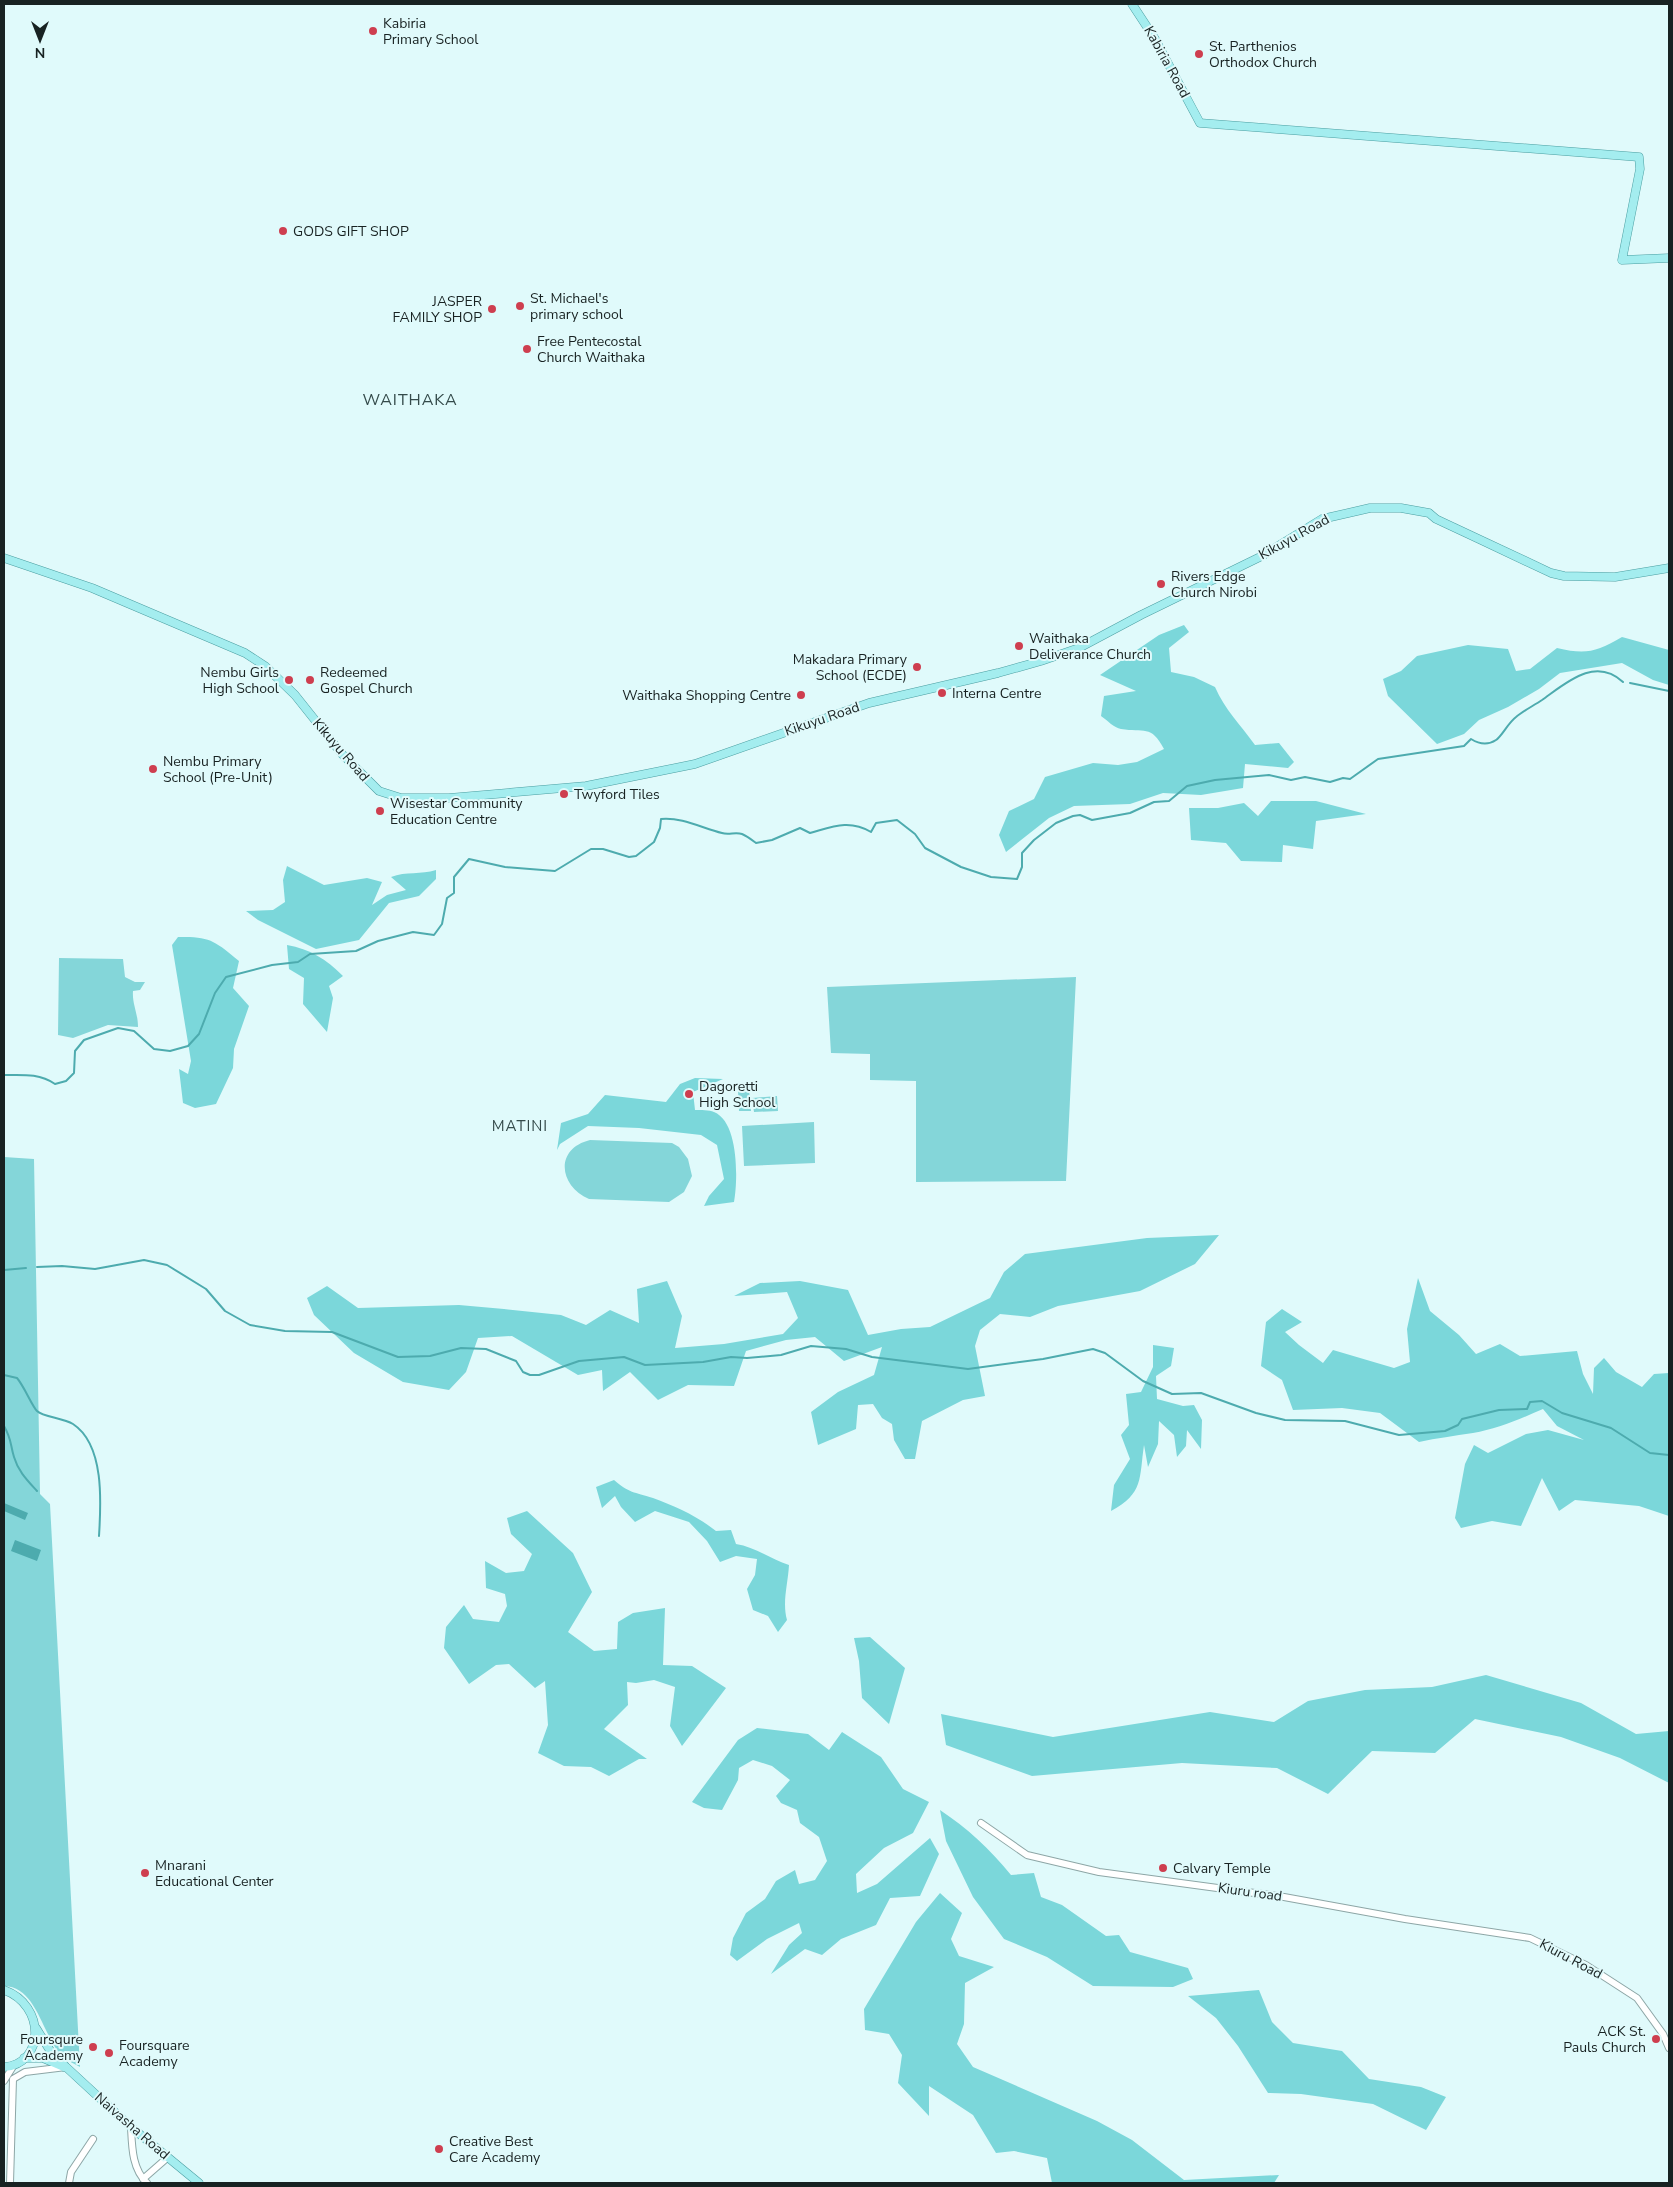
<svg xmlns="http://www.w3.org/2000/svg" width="1673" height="2187" font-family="'Nunito Sans',sans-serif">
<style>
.green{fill:#84d6d9}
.forest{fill:#7bd7da}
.water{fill:#4dabae}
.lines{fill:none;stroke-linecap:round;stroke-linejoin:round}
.stream{stroke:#4dabae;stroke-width:2}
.minor-casing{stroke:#8da6a6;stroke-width:8}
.major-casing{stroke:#4b9ea1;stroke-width:9}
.minor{stroke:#fff;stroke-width:6}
.major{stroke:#a4edef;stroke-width:8}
.poi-dot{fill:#ce3e4f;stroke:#e0fafb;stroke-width:2}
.labels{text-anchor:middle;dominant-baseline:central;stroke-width:4;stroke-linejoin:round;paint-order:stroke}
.poi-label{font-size:14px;fill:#182222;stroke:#e0fafb;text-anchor:start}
.street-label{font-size:14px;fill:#182222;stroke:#e0fafb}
.neighbourhood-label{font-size:15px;letter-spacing:1px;fill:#344a4a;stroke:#e0fafb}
.quarter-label{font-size:16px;letter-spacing:1px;fill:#344a4a;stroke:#e0fafb}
</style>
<rect width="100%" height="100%" fill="#e0fafb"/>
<!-- green -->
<path class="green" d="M 59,958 L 123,959 L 125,977 L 135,982 L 145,982 L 140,990 L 133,991 C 132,1004 138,1013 138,1027 L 108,1025 L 73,1038 L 58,1035 Z
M 1076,977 L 1066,1181 L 916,1182 L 916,1081 L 870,1080 L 870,1054 L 831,1053 L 827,987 Z
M 738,1090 L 749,1090 L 751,1111 L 739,1111 Z
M 777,1096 L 778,1111 L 754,1112 L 752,1098 Z
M 814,1122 L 815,1163 L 744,1166 L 742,1126 Z
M 590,1140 L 672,1143 L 679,1147 L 688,1159 L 692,1176 L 684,1192 L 669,1202 L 589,1199 C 559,1186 554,1149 590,1140 Z
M 4,1157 L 34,1159 L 40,1494 L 50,1504 L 80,2067 C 75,2064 68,2061 63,2057 C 42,2037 38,1987 4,1986 Z"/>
<!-- forest -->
<path class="forest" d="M 1184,625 L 1189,632 L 1169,648 L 1171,672 L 1194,677 L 1215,687 C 1225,710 1240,724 1255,745 L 1279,743 L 1294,762 L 1288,768 L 1245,764 L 1243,788 L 1201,795 L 1163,793 L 1130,804 L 1074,806 L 1049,818 L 1006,852 L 999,835 L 1009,811 L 1034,799 L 1045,777 L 1093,763 L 1118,765 L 1137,762 L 1164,749 C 1151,724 1144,733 1121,729 C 1114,728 1107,720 1101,716 L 1104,696 L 1136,691 L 1100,675 L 1159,635 Z
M 1622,637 L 1669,650 L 1669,685 L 1653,680 L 1622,663 L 1560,673 L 1539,689 L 1508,707 L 1479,720 L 1464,734 L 1437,744 L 1388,696 L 1383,679 L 1401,671 L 1417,656 L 1468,645 L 1508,649 L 1516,671 L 1530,669 L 1557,648 C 1586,655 1596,652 1622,637 Z
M 1271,801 L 1316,801 L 1366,814 L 1316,821 L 1313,849 L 1283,845 L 1282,862 L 1241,861 L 1226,843 L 1191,840 L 1189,808 L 1218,808 L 1244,803 L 1258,816 Z
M 287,866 L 324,885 L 367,878 L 382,882 L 372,905 L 387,895 L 406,890 L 391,877 C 406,871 421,875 436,870 L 436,879 L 419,896 L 389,903 L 359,940 L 316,949 L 258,920 L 246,911 L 273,910 L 285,902 L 283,880 Z
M 178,937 C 210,936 215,941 239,961 L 233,988 L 249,1006 L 234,1049 L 233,1068 L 216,1104 L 195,1108 L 183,1103 L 179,1069 L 188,1074 L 191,1061 L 172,945 Z
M 287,945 C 310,949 326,959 343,976 L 329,986 L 333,998 L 327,1032 L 303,1004 L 304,978 L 289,969 Z
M 695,1078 L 723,1079 L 693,1092 L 695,1110 C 701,1110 709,1110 714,1112 C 739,1122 738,1180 734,1202 L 704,1206 L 709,1196 L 724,1179 L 717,1145 L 701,1135 L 639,1128 L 588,1126 L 560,1144 L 557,1150 L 561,1123 L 588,1114 L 605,1095 L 666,1102 L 680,1084 Z
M 1219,1235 L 1195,1264 L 1140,1291 L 1058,1306 L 1030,1317 L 1000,1314 L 980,1330 L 975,1346 L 985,1396 L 963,1400 L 922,1421 L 915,1459 L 905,1459 L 894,1440 L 892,1424 L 882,1418 L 873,1404 L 858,1405 L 856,1429 L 818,1445 L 811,1412 L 838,1392 L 874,1375 L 882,1347 L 844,1361 L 815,1337 L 786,1340 L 746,1351 L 734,1386 L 688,1385 L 658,1400 L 630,1372 L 603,1391 L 602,1370 L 578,1375 L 512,1336 L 478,1338 L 466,1372 L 449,1390 L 403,1382 L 354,1353 L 314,1315 L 307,1298 L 327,1286 L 358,1308 L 459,1305 L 504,1309 L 561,1315 L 586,1325 L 610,1310 L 639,1323 L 637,1289 L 667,1281 L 682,1316 L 675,1348 L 724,1344 L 783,1334 L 798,1318 L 787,1292 L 734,1296 L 760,1283 L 800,1281 L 848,1290 L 868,1335 L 901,1329 L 930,1327 L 990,1298 L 1004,1272 L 1025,1254 L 1147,1238 Z
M 1418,1278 L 1430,1311 L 1459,1335 L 1476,1354 L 1500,1344 L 1520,1356 L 1577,1351 L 1583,1374 L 1593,1394 L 1594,1368 L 1604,1358 L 1616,1372 L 1642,1387 L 1654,1374 L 1669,1373 L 1669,1516 L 1639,1506 L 1575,1500 L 1559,1511 L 1542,1478 L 1521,1526 L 1492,1521 L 1461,1528 L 1455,1518 L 1465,1464 L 1474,1445 L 1488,1453 L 1526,1434 L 1548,1430 L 1584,1440 L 1557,1426 L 1543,1409 C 1520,1419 1497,1429 1473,1433 C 1454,1436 1437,1438 1419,1442 L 1380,1413 L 1342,1408 L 1293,1410 L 1282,1380 L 1261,1366 L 1266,1322 L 1282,1309 L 1302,1322 L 1285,1332 L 1299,1345 L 1323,1363 L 1333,1350 L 1394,1368 L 1410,1362 L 1407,1329 Z
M 1153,1345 L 1174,1348 L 1171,1366 L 1156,1376 L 1157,1399 L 1183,1406 L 1194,1405 L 1202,1420 L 1201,1449 L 1187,1430 L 1186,1446 L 1177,1457 L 1174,1435 L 1159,1421 L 1158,1444 L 1148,1467 L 1144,1445 C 1139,1479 1144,1493 1111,1511 L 1114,1485 L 1130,1459 L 1121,1435 L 1129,1425 L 1126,1394 L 1141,1392 L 1153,1367 Z
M 614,1480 C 629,1493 634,1492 653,1498 C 675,1506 697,1516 716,1531 L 731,1530 L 736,1544 C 755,1547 771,1559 789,1565 C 788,1584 782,1602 787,1620 L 778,1632 L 768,1616 L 753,1610 L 747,1589 L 755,1575 L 757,1559 L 736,1556 L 720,1562 L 707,1541 L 689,1522 L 655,1511 L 635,1522 L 621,1507 L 615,1496 L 602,1508 L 596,1487 Z
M 527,1511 L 573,1553 L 592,1592 L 568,1632 L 594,1651 L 617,1649 L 618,1622 L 633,1613 L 665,1608 L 663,1665 L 692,1666 L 726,1688 L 682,1746 L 670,1726 L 675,1687 L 654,1680 L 636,1683 L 627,1682 L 628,1705 L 604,1729 L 647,1759 L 639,1759 L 609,1776 L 591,1767 L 564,1766 L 538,1753 L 548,1725 L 545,1681 L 535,1688 L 509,1664 L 496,1665 L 469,1684 L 444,1648 L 446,1627 L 464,1605 L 473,1619 L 499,1622 L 507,1606 L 505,1594 L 486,1588 L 485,1561 L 506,1573 L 524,1571 L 532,1554 L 511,1534 L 507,1518 Z
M 870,1637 L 905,1668 L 889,1724 L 862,1698 L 859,1661 L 854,1638 Z
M 1486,1675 L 1581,1703 L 1636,1734 L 1669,1731 L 1669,1783 L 1620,1758 L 1561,1737 L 1475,1719 L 1435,1753 L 1372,1751 L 1328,1794 L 1277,1768 L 1182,1763 L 1032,1776 L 946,1745 L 941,1714 L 1053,1737 L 1210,1712 L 1274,1722 L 1308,1701 L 1365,1690 L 1432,1687 Z
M 757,1728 L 808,1734 L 829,1750 L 842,1732 L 881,1757 L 903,1789 L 929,1802 L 913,1833 L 884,1848 L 856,1874 L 857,1893 L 877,1884 L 930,1838 L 939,1854 L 920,1896 L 890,1898 L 876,1925 L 841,1939 L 822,1955 L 805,1949 L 771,1974 L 789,1945 L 802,1933 L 799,1923 L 767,1939 L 737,1961 L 730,1955 L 733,1938 L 746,1913 L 765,1899 L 776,1881 L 795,1870 L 799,1884 L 815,1880 L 827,1861 L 819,1837 L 800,1823 L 797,1810 L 781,1803 L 776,1796 L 790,1780 L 772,1766 L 753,1760 L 739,1768 L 738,1780 L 722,1810 L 704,1808 L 692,1802 L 738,1740 Z
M 940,1810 C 967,1828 990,1849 1011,1875 L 1034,1873 L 1041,1897 L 1062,1905 L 1106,1936 L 1119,1935 L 1130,1952 L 1188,1968 L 1193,1979 L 1173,1987 L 1093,1986 L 1047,1957 L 1004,1939 L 973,1897 L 946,1841 Z
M 940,1893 L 962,1913 L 951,1939 L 959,1956 L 994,1967 L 965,1983 L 964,2024 L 957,2044 L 973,2067 L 1097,2121 L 1132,2140 L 1184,2180 L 1279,2175 L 1274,2183 L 1052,2183 L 1047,2158 L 1014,2151 L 996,2153 L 973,2115 L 929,2086 L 929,2116 L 898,2083 L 902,2055 L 889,2034 L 865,2030 L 864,2009 L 916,1922 Z
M 1259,1990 L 1272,2022 L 1293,2043 L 1342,2051 L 1369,2079 L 1421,2087 L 1446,2097 L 1426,2130 L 1373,2104 L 1301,2094 L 1268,2093 L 1238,2046 L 1216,2018 L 1188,1996 Z"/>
<!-- water -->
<path class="water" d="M 4,1503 L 28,1513 L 25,1520 L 4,1511 Z
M 15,1540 L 41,1550 L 37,1561 L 11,1551 Z"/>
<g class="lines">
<!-- stream -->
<path class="stream" d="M 1630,683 L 1669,691
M 4,1075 C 22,1075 39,1073 55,1084 L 66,1081 L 74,1073 L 75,1051 L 84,1040 L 118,1028 L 134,1031 L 154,1049 L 170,1051 L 188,1046 L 199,1034 L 215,993 L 226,977 L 272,965 L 298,962 L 310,954 L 356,951 L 378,941 L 413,932 L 434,935 L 442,924 L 447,898 L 454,893 L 454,877 L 469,859 L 505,867 L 555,871 L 591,849 L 603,849 L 629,857 L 636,856 L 654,842 L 660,828 L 661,819 C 682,817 702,828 722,833 C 728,835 736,832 742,834 C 747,836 752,840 756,843 L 772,840 L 800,828 L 810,833 C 832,827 849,819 871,832 L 876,823 L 897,820 L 915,834 L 925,848 L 961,867 L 991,877 L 1017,879 L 1022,867 L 1022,853 L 1034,840 L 1056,823 L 1073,816 L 1080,815 L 1092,820 L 1130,813 L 1154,802 L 1169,801 L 1187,786 L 1215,780 L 1269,775 L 1291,780 L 1305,777 L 1330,782 L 1343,778 L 1350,779 L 1378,759 L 1464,746 L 1471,739 C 1479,744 1487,746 1496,740 C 1502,736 1508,723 1516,717 C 1523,711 1533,706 1542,700 C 1566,683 1595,656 1623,682
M 37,1267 L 62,1266 L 95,1269 L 144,1260 L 167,1265 L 206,1289 L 225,1311 L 250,1325 L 285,1331 L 332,1332 L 398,1357 L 430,1356 L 461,1348 L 486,1349 L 516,1361 L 523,1372 L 530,1375 L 539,1375 L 579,1361 L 624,1357 L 645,1365 L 703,1362 L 731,1357 L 747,1358 L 781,1355 L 811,1346 L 846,1349 L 872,1357 L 968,1369 L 1043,1359 L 1093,1349 L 1105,1353 L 1143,1381 L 1172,1394 L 1201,1393 L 1256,1413 L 1285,1420 L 1345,1421 L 1399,1435 L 1445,1431 L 1458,1425 L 1462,1419 L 1499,1410 L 1527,1409 L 1530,1402 L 1542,1401 L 1562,1413 L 1611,1428 L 1650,1453 L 1669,1455
M 4,1270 L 26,1268
M 4,1375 L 17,1378 C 24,1386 32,1406 37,1411 C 43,1417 63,1418 73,1424 C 105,1445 101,1504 99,1536
M 4,1426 C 12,1440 10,1444 14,1457 C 18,1471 27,1480 37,1491"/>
<defs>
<path id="minor" d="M 981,1823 L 1027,1855 L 1099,1872 L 1284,1897 L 1405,1919 L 1530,1938 L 1586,1965 L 1637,1998 L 1663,2034 L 1669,2048
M 4,2081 L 14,2065
M 131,2127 C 132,2147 132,2169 147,2183
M 143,2179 L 167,2158
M 10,2183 L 13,2079 L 25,2072 L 66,2067
M 69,2183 L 71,2172 L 93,2139"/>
<path id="major" d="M 1132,4 L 1155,39 L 1200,123 L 1639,157 L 1640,169 L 1622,260 L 1669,258
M 4,558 L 92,588 L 245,653 L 265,666 L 295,695 L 342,754 L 379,791 L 401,798 L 449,798 L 586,786 L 695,764 L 869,703 L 998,673 L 1041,661 L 1079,648 L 1141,615 L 1262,556 L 1322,519 L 1370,508 L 1401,508 L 1429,513 L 1436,519 L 1483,541 L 1551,573 L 1564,576 L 1615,577 L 1669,568
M 4,1990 C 46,2005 45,2064 4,2067
M 36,2028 L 51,2052 L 66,2067 L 131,2127 L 199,2183
M 24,2058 L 43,2058 L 64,2067"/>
</defs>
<!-- minor casing -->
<use href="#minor" class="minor-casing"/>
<!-- major casing -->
<use href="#major" class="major-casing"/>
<!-- minor -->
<use href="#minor" class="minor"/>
<!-- major -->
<use href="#major" class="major"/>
</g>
<!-- markers -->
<g class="poi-dot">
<circle cx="373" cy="31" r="5"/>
<circle cx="1199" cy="54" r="5"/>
<circle cx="283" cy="231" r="5"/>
<circle cx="520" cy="306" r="5"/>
<circle cx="492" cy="309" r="5"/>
<circle cx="527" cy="349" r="5"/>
<circle cx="1161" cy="584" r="5"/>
<circle cx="1019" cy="646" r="5"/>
<circle cx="917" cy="667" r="5"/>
<circle cx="289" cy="680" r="5"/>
<circle cx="310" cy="680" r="5"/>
<circle cx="942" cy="693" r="5"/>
<circle cx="801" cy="695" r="5"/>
<circle cx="153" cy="769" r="5"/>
<circle cx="564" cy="794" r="5"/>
<circle cx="380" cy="811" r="5"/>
<circle cx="689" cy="1094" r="5"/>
<circle cx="1163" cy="1868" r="5"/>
<circle cx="145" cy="1873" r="5"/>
<circle cx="1656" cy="2039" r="5"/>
<circle cx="93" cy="2047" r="5"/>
<circle cx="109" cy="2053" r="5"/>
<circle cx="439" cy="2149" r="5"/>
</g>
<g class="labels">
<!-- poi labels -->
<g class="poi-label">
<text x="383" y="23">Kabiria<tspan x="383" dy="16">Primary School</tspan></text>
<text x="1209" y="46">St. Parthenios<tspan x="1209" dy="16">Orthodox Church</tspan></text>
<text x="293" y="231">GODS GIFT SHOP</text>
<text x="530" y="298">St. Michael's<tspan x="530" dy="16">primary school</tspan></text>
<text x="482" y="301" text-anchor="end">JASPER<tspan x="482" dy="16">FAMILY SHOP</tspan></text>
<text x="537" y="341">Free Pentecostal<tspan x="537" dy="16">Church Waithaka</tspan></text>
<text x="1171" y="576">Rivers Edge<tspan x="1171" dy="16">Church Nirobi</tspan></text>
<text x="1029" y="638">Waithaka<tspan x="1029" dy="16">Deliverance Church</tspan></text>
<text x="907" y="659" text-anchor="end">Makadara Primary<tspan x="907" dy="16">School (ECDE)</tspan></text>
<text x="279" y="672" text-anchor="end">Nembu Girls<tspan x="279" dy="16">High School</tspan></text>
<text x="320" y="672">Redeemed<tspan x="320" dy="16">Gospel Church</tspan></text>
<text x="952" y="693">Interna Centre</text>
<text x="791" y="695" text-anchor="end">Waithaka Shopping Centre</text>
<text x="163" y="761">Nembu Primary<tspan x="163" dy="16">School (Pre-Unit)</tspan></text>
<text x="574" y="794">Twyford Tiles</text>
<text x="390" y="803">Wisestar Community<tspan x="390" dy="16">Education Centre</tspan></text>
<text x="699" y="1086">Dagoretti<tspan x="699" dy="16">High School</tspan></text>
<text x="155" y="1865">Mnarani<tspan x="155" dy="16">Educational Center</tspan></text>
<text x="1173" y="1868">Calvary Temple</text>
<text x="1646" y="2031" text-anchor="end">ACK St.<tspan x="1646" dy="16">Pauls Church</tspan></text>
<text x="83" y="2039" text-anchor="end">Foursqure<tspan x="83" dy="16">Academy</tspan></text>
<text x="119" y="2045">Foursquare<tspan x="119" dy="16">Academy</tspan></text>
<text x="449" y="2141">Creative Best<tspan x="449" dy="16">Care Academy</tspan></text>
</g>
<!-- street labels -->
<g class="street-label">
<text transform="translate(1167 62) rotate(61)">Kabiria Road</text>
<text transform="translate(1294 537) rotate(-29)">Kikuyu Road</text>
<text transform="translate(822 719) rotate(-19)">Kikuyu Road</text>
<text transform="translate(341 750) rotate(49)">Kikuyu Road</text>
<text transform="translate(1250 1892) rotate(8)">Kiuru road</text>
<text transform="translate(1571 1959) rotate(28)">Kiuru Road</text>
<text transform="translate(132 2126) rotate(41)">Naivasha Road</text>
</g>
<!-- neighbourhood labels -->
<g class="neighbourhood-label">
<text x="520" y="1126">MATINI</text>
</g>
<!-- quarter labels -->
<g class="quarter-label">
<text x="410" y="400">WAITHAKA</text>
</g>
</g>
<!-- border -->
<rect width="1673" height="2187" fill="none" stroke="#182222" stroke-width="10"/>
<!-- north arrow -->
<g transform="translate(40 40) rotate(180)" stroke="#e0fafb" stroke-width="4" paint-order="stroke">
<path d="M0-4L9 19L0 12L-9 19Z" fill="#182222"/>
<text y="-8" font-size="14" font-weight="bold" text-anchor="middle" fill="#182222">N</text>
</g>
</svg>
